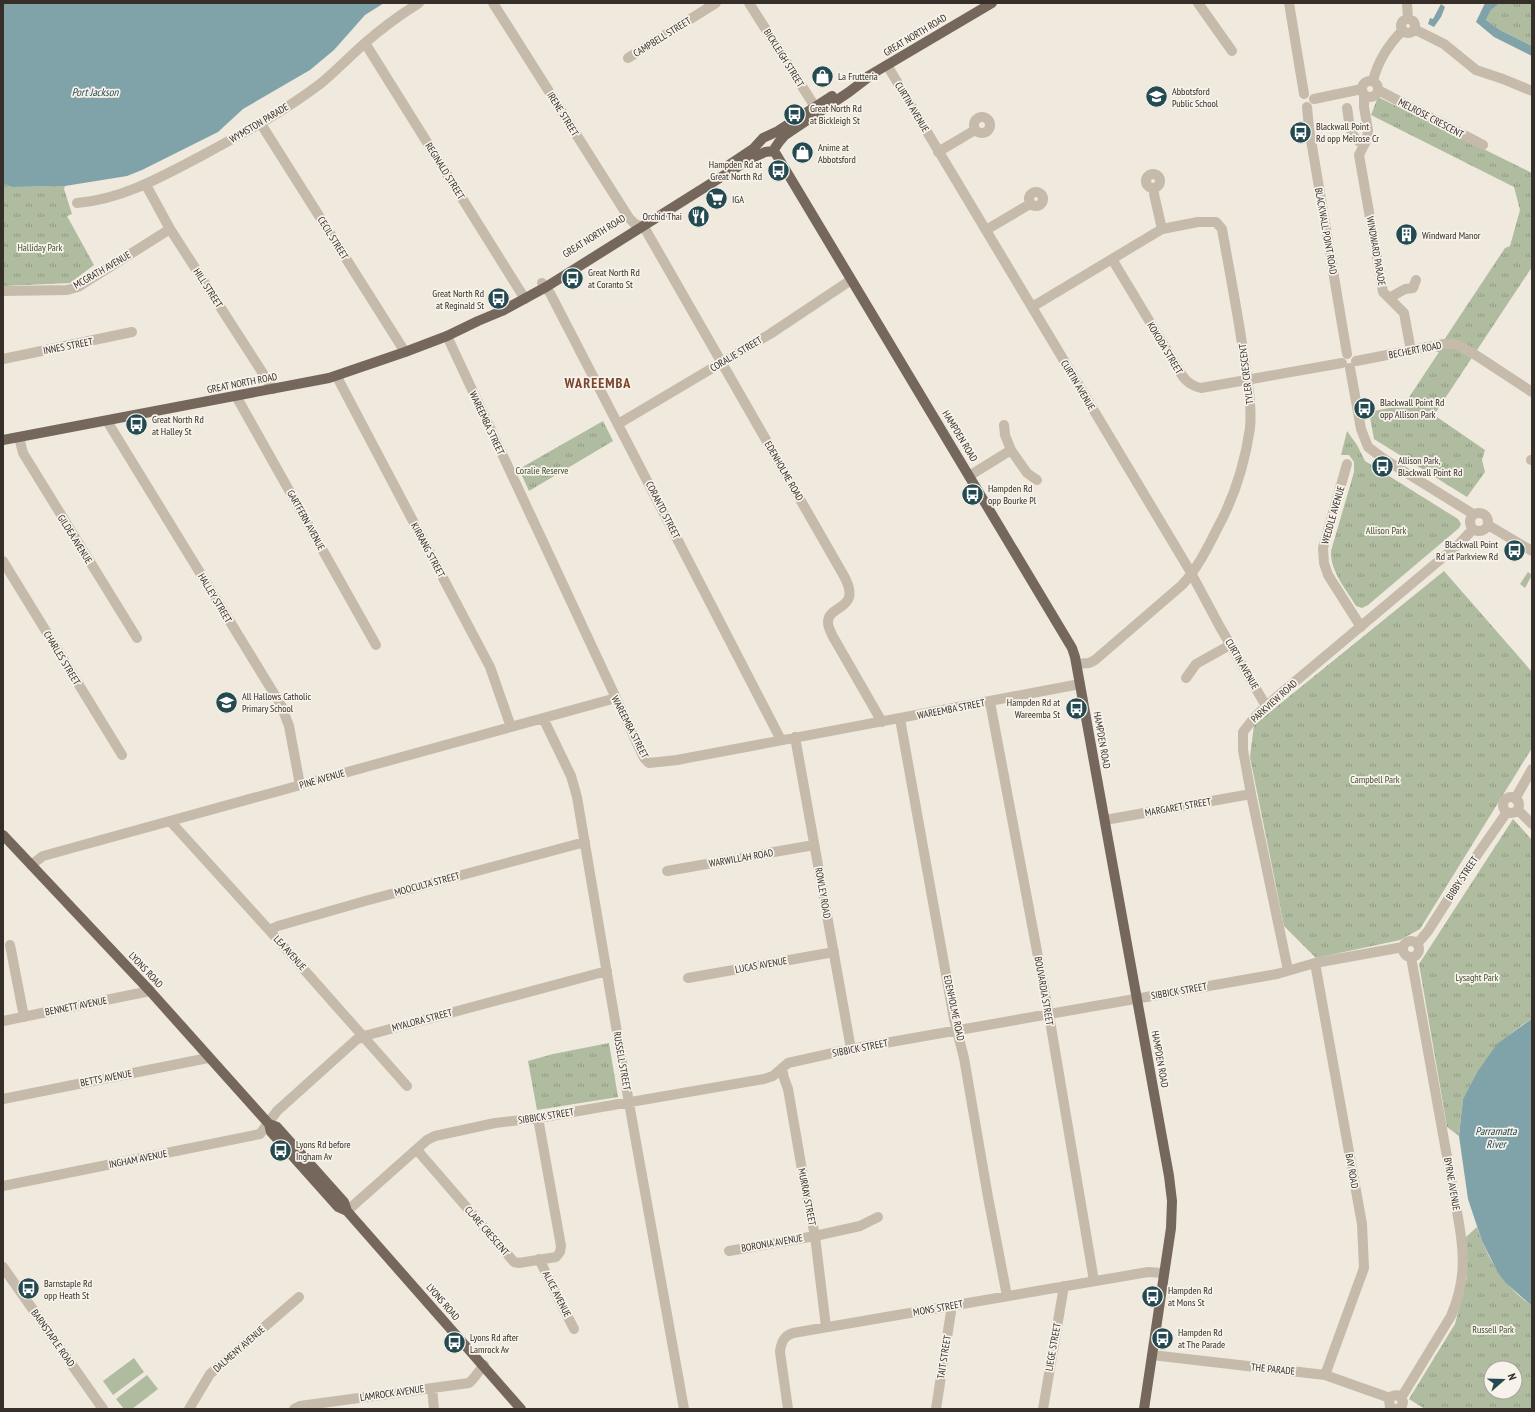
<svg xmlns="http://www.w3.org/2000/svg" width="1535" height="1412" font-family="'PT Sans Narrow',sans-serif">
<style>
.grass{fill:#b0bca0}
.park{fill:url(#park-tufts);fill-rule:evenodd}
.water{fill:#80a3a9}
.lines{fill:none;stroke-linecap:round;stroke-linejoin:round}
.minor{stroke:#c6baab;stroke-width:10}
.major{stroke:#75675c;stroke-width:10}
.labels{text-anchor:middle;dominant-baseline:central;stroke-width:3.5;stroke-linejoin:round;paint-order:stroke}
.street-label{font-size:10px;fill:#352e29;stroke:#f7f2ea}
.poi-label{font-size:10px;fill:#352e29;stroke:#f7f2ea;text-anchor:start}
.park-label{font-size:10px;fill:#415030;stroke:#f7f2ea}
.water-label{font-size:11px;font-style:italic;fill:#244a51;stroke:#f7f2ea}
.district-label{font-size:14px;font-weight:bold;letter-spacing:1px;fill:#7a462d;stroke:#f7f2ea}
</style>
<defs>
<pattern id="park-tufts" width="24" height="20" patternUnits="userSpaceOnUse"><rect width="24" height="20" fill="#b0bca0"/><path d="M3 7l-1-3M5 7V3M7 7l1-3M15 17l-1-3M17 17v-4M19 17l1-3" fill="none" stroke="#909982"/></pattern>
</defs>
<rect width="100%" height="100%" fill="#efe9de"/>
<!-- grass -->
<path class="grass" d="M 1528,572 L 1532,575 L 1525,588 L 1520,584 Z
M 134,1358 L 144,1372 L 113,1395 L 103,1381 Z
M 147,1375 L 158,1389 L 132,1409 L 124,1409 L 116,1399 Z"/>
<!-- park -->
<path class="park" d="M 1500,3 L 1532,3 L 1532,46 L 1500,30 L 1486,20 L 1491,10 Z
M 1378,97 L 1532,173 L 1532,267 L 1434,415 L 1485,450 L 1482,460 L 1485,472 L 1467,497 L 1374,439 L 1369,412 L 1404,405 L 1439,352 L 1436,352 L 1505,248 L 1510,246 L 1520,210 L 1514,187 L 1371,115 Z
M 3,184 L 12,187 L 65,186 L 64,189 L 72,214 L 67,216 L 94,265 L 70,283 L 3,286 Z
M 603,421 L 613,441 L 529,491 L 519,469 Z
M 1347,431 L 1357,445 L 1365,461 L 1458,519 L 1461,524 L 1459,528 L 1368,605 L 1362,608 L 1356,606 C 1346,589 1330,571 1331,551 L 1354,472 L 1354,462 L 1349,455 L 1341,455 Z
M 1444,571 L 1532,672 L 1532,748 L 1420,929 L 1400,940 L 1316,958 L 1284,926 L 1250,757 L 1254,725 Z
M 1513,819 L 1532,840 L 1532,1019 L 1522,1025 L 1498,1044 L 1463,1099 L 1459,1136 L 1447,1127 L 1419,964 Z
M 609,1043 L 618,1097 L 537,1110 L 528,1061 L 553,1054 Z
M 1477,1227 C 1488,1260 1503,1285 1532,1306 L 1532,1409 L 1425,1409 L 1409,1399 L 1455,1324 L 1467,1277 L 1466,1237 ZM 1491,1368 L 1515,1368 L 1515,1392 L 1491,1392 Z"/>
<!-- water -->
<path class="water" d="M 3,3 L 384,3 L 365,15 L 334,50 L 310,70 L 243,109 L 218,132 L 142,170 L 127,176 L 65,186 L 12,187 L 3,184 Z
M 1485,3 L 1500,3 L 1491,10 L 1486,20 L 1500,30 L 1532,46 L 1532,56 L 1494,37 L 1476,22 Z
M 1441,4 L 1445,7 L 1441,17 L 1434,27 L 1428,24 L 1430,18 L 1433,19 Z
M 1532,1019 L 1532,1306 L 1506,1283 L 1498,1273 L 1482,1241 L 1468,1199 L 1459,1136 L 1463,1099 L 1478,1071 L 1497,1044 L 1523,1025 Z"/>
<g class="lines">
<!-- minor -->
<path class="minor" d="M 493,3 L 629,218 L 635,224 L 644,227 L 844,576 C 863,611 827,604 828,623 C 828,627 831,632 832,635 L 882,722
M 749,3 L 819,113
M 1198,3 L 1232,51
M 1289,3 L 1304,94
M 1407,3 L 1408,19
M1401 26a7 7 0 1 1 14 0a7 7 0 1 1-14 0Z
M 1414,29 L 1444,44 L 1476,70 L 1503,79 L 1532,91
M 365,43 L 525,299
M 628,58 L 716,3
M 887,65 L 1190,571 L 1220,627 L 1266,706
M1362 89a8 8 0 1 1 16 0a8 8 0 1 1-16 0Z
M 1373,81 C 1378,60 1388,45 1403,30
M 1378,90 L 1483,145
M 1364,94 L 1364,107 L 1368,130 L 1367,139 L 1359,155 L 1383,292 L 1404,313 L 1411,351
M 1314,99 L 1362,89
M 1307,107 L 1309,128 L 1347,354
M 1347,108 C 1350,124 1348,136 1363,144
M974 125a8 8 0 1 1 16 0a8 8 0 1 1-16 0Z
M 261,124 L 405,352
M 938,152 L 975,130
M1146 181a7 7 0 1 1 14 0a7 7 0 1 1-14 0Z
M 146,185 L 170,229 L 273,389
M 1154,188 L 1154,194 L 1162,229
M1029 199a7 7 0 1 1 14 0a7 7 0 1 1-14 0Z
M 77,203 C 123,199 163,176 203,155 C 244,133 283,112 320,84 C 336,71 350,56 365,43 C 382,28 400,15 419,3
M 986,230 L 1030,204
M 1112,259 L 1177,367 C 1183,378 1188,385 1201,388 L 1342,363
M 542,283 L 550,293 L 781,740
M 3,291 L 67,290 L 78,287 L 170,229
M 1389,298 L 1405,289 L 1413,288 L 1416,280
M 1032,307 L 1162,229 L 1198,222 L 1216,222 L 1222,229 C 1230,274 1239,319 1245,364 C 1248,385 1252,407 1250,428 C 1245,463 1234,498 1217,529 C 1207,549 1197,569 1182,585 L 1095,660 L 1089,663 L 1077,664
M 447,336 L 644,758 L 649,763 L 677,760 L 1080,684
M 3,359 L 132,332
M 1356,361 L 1444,344 L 1455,344 L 1471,352 L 1532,392
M 1350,368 L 1361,429 L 1368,447 L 1384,459 L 1473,514
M 337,377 L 490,667 L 511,727
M 236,396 L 376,645
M 107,421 L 281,705 L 289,726 L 300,785
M 618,424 L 770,334 L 851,280
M 1004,425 L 1005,435 L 1011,450
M 19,437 L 23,453 L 137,638
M 1531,460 L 1532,460
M 1347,464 L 1323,548 L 1324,563 L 1328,575 L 1361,627
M 969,476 L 1011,450 L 1027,473 L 1037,480
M1470 522a9 9 0 1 1 18 0a9 9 0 1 1-18 0Z
M 1488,525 L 1532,551
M 3,561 L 122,755
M 1186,678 L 1196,664 L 1230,645
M 990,702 L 1049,1015 L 1094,1281
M 543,718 L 571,776 L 577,797 L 629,1103 L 684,1409
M 900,719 L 954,1019 L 964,1058 L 988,1197 L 1007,1296
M 795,737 L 851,1049
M1503 805a8 8 0 1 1 16 0a8 8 0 1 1-16 0Z
M 1515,799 L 1532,769
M 1518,810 L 1532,824
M 1105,820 L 1251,794
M 170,821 L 269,930 L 407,1086
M 31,865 L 43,856 L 616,698
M 667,871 L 814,845
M 269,930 L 278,926 L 365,901 L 585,842
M1403 949a8 8 0 1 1 16 0a8 8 0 1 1-16 0Z
M 1417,944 L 1428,931 L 1468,868 L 1507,812
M 10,945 L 24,1017
M 1315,963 L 1362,1224 L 1364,1268 L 1325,1375
M 1288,970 L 1251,794 L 1243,750 L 1243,732 L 1254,718 L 1266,706 L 1460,543 L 1473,529
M 688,978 L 834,952
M 3,1021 L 150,991
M 782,1068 L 784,1078 L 788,1089 L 805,1187 L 815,1236 L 826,1327
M 3,1099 L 208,1058
M 417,1150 L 514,1262 L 519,1263 L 556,1257 L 560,1252 L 561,1246 L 538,1118
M 3,1186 L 260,1134 L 277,1111 L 356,1040 L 364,1036 L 607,971
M 347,1211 L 427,1140 L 435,1136 L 495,1123 L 538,1118 L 764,1079 L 773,1076 L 788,1063 L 851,1049 L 1277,974 L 1315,963 L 1403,947
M 729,1251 L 815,1236 L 860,1226 L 878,1217
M 539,1259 L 574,1329
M 3,1267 L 103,1409
M 1152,1355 L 1325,1375 L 1390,1398
M 432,1388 L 434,1409
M 1401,1398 L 1451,1316 C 1465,1283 1465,1258 1459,1223 L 1411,957
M 189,1409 L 210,1374 L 299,1297
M 294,1409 L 300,1406 L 469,1383 L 473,1379 L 484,1365
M 788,1409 L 780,1352 C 781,1342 784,1336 793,1333 L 1148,1272 L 1164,1273
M 936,1409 L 952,1305
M 1043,1409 L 1064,1286
M 1394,1409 L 1390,1407 L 1389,1400 C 1391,1396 1395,1394 1400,1396 L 1403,1402 L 1402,1406 L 1398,1409"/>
<!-- major -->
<path class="major" d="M 865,78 L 992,3
M 773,151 L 776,154 L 1072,648 L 1075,657 L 1169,1176 L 1172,1201 L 1171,1228 L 1144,1409
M 729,165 L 753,149 L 763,138 L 778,131 L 832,96
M 3,440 L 329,378 L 405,352 L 447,336 L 478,321 L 502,311 L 546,287 L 750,159 L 765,152 L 773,151 L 779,142 L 785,135 L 849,92 L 870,76
M 3,835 L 150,991 L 269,1124 L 271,1132 L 338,1207 L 347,1211
M 269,1124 L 277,1127 L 344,1202 L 347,1211 L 521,1409"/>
</g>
<!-- icons -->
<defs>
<symbol id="shop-disc" viewBox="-11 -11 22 22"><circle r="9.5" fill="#244a51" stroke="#f7f2ea"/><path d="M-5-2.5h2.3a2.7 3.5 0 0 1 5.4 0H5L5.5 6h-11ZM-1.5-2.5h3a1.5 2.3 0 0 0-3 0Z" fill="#fff"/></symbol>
<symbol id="school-disc" viewBox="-11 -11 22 22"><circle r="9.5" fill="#244a51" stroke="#f7f2ea"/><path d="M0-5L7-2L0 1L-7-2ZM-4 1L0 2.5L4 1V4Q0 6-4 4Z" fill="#fff"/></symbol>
<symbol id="bus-disc" viewBox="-11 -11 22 22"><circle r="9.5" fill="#244a51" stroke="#f7f2ea"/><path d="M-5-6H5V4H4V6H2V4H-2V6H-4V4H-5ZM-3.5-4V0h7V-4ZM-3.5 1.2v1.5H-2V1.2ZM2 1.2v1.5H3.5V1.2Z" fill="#fff"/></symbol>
<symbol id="supermarket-disc" viewBox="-11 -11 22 22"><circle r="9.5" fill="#244a51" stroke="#f7f2ea"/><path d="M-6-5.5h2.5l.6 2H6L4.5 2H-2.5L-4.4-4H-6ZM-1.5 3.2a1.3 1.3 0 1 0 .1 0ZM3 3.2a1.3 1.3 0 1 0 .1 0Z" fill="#fff"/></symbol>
<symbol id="restaurant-disc" viewBox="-11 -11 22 22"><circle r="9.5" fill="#244a51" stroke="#f7f2ea"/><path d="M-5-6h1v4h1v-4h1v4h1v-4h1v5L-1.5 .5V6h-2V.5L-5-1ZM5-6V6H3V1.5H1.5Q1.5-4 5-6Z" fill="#fff"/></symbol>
<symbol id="building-disc" viewBox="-11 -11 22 22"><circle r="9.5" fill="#244a51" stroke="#f7f2ea"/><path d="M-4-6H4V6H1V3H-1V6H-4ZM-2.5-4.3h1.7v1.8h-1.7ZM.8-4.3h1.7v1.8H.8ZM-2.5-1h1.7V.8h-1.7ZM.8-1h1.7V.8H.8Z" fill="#fff"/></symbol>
</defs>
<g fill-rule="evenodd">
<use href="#shop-disc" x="810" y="64" width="25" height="25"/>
<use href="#school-disc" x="1144" y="84" width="25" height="25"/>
<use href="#bus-disc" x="782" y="102" width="25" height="25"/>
<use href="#bus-disc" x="1288" y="120" width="25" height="25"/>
<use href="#shop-disc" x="790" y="140" width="25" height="25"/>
<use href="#bus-disc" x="766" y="158" width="25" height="25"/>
<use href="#supermarket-disc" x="704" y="186" width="25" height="25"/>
<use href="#restaurant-disc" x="686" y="204" width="25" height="25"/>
<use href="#building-disc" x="1394" y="222" width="25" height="25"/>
<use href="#bus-disc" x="560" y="266" width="25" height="25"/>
<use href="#bus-disc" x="486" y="286" width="25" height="25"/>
<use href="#bus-disc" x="1352" y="396" width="25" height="25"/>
<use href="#bus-disc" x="124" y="412" width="25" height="25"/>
<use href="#bus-disc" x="1370" y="454" width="25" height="25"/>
<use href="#bus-disc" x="960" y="482" width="25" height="25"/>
<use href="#bus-disc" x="1502" y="538" width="25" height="25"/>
<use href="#school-disc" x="214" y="690" width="25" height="25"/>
<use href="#bus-disc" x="1064" y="696" width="25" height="25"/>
<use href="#bus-disc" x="268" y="1138" width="25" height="25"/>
<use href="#bus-disc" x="16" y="1276" width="25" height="25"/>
<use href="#bus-disc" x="1140" y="1284" width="25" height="25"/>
<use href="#bus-disc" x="1150" y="1326" width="25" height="25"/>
<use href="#bus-disc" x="442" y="1330" width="25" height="25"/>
</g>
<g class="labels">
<!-- street labels -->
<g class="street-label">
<text transform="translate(915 35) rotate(-31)">GREAT NORTH ROAD</text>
<text transform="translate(662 37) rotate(-32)">CAMPBELL STREET</text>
<text transform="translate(784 58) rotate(58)">BICKLEIGH STREET</text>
<text transform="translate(912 107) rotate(59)">CURTIN AVENUE</text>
<text transform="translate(563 114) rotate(58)">IRENE STREET</text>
<text transform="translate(1431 118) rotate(28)">MELROSE CRESCENT</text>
<text transform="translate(259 123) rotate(-31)">WYMSTON PARADE</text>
<text transform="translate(445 171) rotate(58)">REGINALD STREET</text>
<text transform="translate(1326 231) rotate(80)">BLACKWALL POINT ROAD</text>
<text transform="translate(594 236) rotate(-32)">GREAT NORTH ROAD</text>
<text transform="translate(333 238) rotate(58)">CECIL STREET</text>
<text transform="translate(1376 251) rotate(80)">WINDWARD PARADE</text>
<text transform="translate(102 270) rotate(-30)">MCGRATH AVENUE</text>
<text transform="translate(208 288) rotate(57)">HILL STREET</text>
<text transform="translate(68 346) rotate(-11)">INNES STREET</text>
<text transform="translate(1165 348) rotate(59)">KOKODA STREET</text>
<text transform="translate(1415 350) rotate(-11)">BECHERT ROAD</text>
<text transform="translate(736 354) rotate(-31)">CORALIE STREET</text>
<text transform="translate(1246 374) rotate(-97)">TYLER CRESCENT</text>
<text transform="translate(242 383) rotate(-11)">GREAT NORTH ROAD</text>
<text transform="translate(1078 385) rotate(59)">CURTIN AVENUE</text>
<text transform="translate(487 423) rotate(65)">WAREEMBA STREET</text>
<text transform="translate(960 436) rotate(59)">HAMPDEN ROAD</text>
<text transform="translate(784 471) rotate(60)">EDENHOLME ROAD</text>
<text transform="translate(663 510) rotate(63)">CORANTO STREET</text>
<text transform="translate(1333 515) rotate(-74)">WEDDLE AVENUE</text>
<text transform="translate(306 520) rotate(61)">GARTFERN AVENUE</text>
<text transform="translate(75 539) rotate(58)">GILDEA AVENUE</text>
<text transform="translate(428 550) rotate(62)">KIRRANG STREET</text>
<text transform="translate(215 598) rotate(59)">HALLEY STREET</text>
<text transform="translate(62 658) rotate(59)">CHARLES STREET</text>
<text transform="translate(1242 664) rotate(60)">CURTIN AVENUE</text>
<text transform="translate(1274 701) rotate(-42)">PARKVIEW ROAD</text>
<text transform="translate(951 709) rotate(-11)">WAREEMBA STREET</text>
<text transform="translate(630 727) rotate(63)">WAREEMBA STREET</text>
<text transform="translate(1102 740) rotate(80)">HAMPDEN ROAD</text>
<text transform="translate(322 779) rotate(-16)">PINE AVENUE</text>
<text transform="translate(1178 807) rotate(-10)">MARGARET STREET</text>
<text transform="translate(741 858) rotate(-10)">WARWILLAH ROAD</text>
<text transform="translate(1462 878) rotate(-57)">BIBBY STREET</text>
<text transform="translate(427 884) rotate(-15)">MOOCULTA STREET</text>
<text transform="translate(823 893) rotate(80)">ROWLEY ROAD</text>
<text transform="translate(290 953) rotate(48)">LEA AVENUE</text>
<text transform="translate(761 965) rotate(-10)">LUCAS AVENUE</text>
<text transform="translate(146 970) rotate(47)">LYONS ROAD</text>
<text transform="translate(1044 991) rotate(80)">BOUVARDIA STREET</text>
<text transform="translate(1179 991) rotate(-10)">SIBBICK STREET</text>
<text transform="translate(76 1006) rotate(-11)">BENNETT AVENUE</text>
<text transform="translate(954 1008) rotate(78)">EDENHOLME ROAD</text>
<text transform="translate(422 1020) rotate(-15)">MYALORA STREET</text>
<text transform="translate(860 1048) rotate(-11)">SIBBICK STREET</text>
<text transform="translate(1160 1059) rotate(80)">HAMPDEN ROAD</text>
<text transform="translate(622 1061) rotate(80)">RUSSELL STREET</text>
<text transform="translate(106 1078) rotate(-11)">BETTS AVENUE</text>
<text transform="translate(546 1116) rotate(-9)">SIBBICK STREET</text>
<text transform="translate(138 1159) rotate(-11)">INGHAM AVENUE</text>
<text transform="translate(1352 1171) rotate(80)">BAY ROAD</text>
<text transform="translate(1452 1184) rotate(80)">BYRNE AVENUE</text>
<text transform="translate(807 1197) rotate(79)">MURRAY STREET</text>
<text transform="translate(487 1231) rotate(49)">CLARE CRESCENT</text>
<text transform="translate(772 1243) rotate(-10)">BORONIA AVENUE</text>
<text transform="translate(557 1294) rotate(63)">ALICE AVENUE</text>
<text transform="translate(443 1302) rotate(49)">LYONS ROAD</text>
<text transform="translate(938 1308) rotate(-10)">MONS STREET</text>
<text transform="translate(53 1338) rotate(55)">BARNSTAPLE ROAD</text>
<text transform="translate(1053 1347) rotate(-80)">LIEGE STREET</text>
<text transform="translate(239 1349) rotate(-41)">DALMENY AVENUE</text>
<text transform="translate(944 1357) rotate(-81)">TAIT STREET</text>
<text transform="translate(1273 1369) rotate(6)">THE PARADE</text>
<text transform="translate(392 1393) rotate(-8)">LAMROCK AVENUE</text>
</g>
<!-- poi labels -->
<g class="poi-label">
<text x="838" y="76">La Frutteria</text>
<text x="1172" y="91">Abbotsford<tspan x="1172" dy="12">Public School</tspan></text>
<text x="810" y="108">Great North Rd<tspan x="810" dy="12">at Bickleigh St</tspan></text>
<text x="1316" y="126">Blackwall Point<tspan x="1316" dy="12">Rd opp Melrose Cr</tspan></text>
<text x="818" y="147">Anime at<tspan x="818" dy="12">Abbotsford</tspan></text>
<text x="762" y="164" text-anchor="end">Hampden Rd at<tspan x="762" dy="12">Great North Rd</tspan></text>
<text x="732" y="199">IGA</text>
<text x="682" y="216" text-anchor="end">Orchid Thai</text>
<text x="1422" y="235">Windward Manor</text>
<text x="588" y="272">Great North Rd<tspan x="588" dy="12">at Coranto St</tspan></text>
<text x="484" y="293" text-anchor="end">Great North Rd<tspan x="484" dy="12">at Reginald St</tspan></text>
<text x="1380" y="402">Blackwall Point Rd<tspan x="1380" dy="12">opp Allison Park</tspan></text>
<text x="152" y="419">Great North Rd<tspan x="152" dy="12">at Halley St</tspan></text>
<text x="1398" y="460">Allison Park,<tspan x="1398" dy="12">Blackwall Point Rd</tspan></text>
<text x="988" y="488">Hampden Rd<tspan x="988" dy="12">opp Bourke Pl</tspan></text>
<text x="1498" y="544" text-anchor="end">Blackwall Point<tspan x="1498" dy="12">Rd at Parkview Rd</tspan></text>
<text x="242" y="696">All Hallows Catholic<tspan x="242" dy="12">Primary School</tspan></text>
<text x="1060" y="702" text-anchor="end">Hampden Rd at<tspan x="1060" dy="12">Wareemba St</tspan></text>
<text x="296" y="1144">Lyons Rd before<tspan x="296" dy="12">Ingham Av</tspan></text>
<text x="44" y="1283">Barnstaple Rd<tspan x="44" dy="12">opp Heath St</tspan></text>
<text x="1168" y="1290">Hampden Rd<tspan x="1168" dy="12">at Mons St</tspan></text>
<text x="1178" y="1332">Hampden Rd<tspan x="1178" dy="12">at The Parade</tspan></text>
<text x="470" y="1337">Lyons Rd after<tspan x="470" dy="12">Lamrock Av</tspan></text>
</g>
<!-- park labels -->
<g class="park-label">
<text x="40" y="247">Halliday Park</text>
<text x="542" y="470">Coralie Reserve</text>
<text x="1386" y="530">Allison Park</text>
<text x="1375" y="779">Campbell Park</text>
<text x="1477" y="977">Lysaght Park</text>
<text x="1493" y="1329">Russell Park</text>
</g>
<!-- water labels -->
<g class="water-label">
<text x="95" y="92">Port Jackson</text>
<text x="1496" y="1131">Parramatta<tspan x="1496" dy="13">River</tspan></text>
</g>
<!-- district labels -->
<g class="district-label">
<text x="598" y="383">WAREEMBA</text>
</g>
</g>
<!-- border -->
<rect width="1535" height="1412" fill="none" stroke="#352e29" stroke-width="8"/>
<!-- north arrow -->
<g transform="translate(1503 1380) rotate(70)"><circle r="19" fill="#f7f2ea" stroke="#a9a49d"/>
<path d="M0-3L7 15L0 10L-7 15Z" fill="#244a51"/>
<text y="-6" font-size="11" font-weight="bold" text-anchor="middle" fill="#352e29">N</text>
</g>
</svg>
